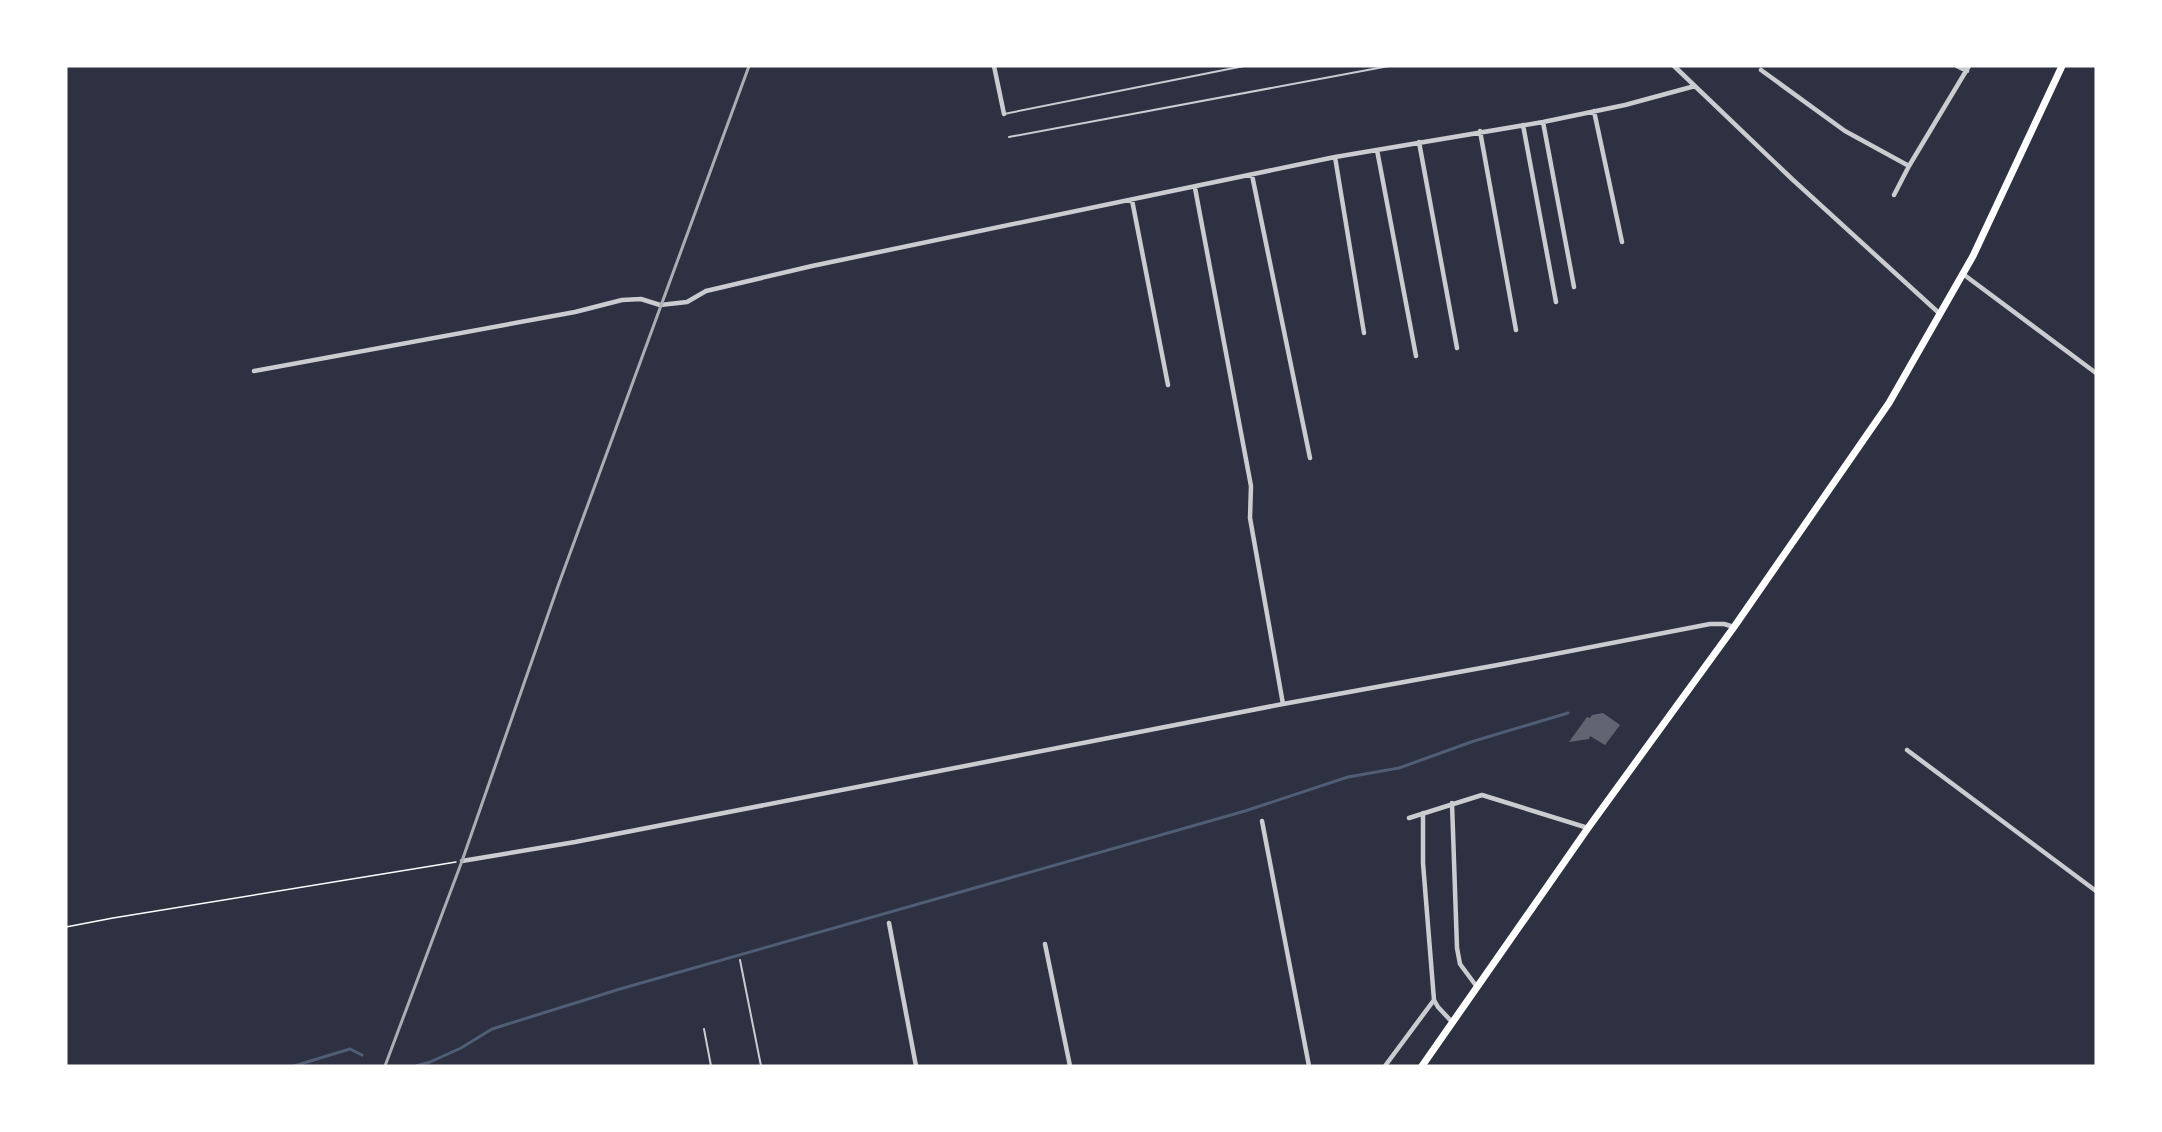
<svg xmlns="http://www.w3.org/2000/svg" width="2162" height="1132" font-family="'Nunito Sans',sans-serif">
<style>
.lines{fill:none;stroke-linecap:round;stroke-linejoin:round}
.stream{stroke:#4f5d75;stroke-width:3}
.building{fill:#626471}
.path{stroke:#fff;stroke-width:1.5}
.service{stroke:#caccd0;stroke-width:2}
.minor{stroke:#caccd0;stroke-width:4.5}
.primary{stroke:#fff;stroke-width:7}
.rail{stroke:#abadb3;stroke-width:3}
</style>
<rect width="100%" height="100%" fill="#2d3142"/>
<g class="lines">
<!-- stream -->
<path class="stream" d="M 294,1066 L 350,1049 L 362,1055
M 416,1066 L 430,1062 L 461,1048 L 492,1029 L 620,989 L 1245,811 L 1348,777 L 1399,768 L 1474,741 L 1568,713"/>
</g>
<!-- building -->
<path class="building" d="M 1603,713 L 1620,725 L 1605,745 L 1590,736 L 1589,739 L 1569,742 L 1587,717 L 1590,718 L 1592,715 Z"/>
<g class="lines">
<!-- path -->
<path class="path" d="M 66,927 L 113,918 L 456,862"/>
<!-- service -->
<path class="service" d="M 1004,114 L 1244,66
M 1009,137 L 1389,66
M 740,960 L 761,1066
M 704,1029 L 711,1066"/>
<!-- minor -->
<path class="minor" d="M 994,66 L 1004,114
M 1674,66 L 1792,179 L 1940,314
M 1957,66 L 1967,71
M 1761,70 L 1845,131 L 1909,166
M 1594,111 L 1622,242
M 1543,122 L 1574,287
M 1523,125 L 1556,302
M 1480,131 L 1516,330
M 1419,142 L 1457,348
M 1377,150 L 1416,356
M 1335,157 L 1364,333
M 1252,175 L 1310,458
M 1195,188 L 1251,486 L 1250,518 L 1283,704
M 1894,195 L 1909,166 L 1969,66
M 1132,200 L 1168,385
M 1963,274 L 2096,373
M 254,371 L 575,312 L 622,300 L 641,299 L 660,305 L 687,302 L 706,291 L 812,266 L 1335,157 L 1543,122 L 1625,105 L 1695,86
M 1907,750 L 2096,891
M 1452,803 L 1457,948 L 1460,964 L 1477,987
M 1423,813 L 1423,863 L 1434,1000
M 1409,818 L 1482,795 L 1588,828
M 1262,821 L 1309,1066
M 462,861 L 575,842 L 1283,704 L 1503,664 L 1710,624 L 1724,624 L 1734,627
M 889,923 L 916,1066
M 1045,944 L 1070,1066
M 1385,1066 L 1434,1000 L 1438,1007 L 1453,1023"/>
<!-- primary -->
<path class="primary" d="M 1422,1066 L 1588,828 L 1734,627 L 1889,403 L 1973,256 L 2062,66"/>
<!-- rail -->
<path class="rail" d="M 385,1066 L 462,861 L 558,586 L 749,66"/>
</g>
<!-- border -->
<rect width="2162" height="1132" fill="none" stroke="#ffffff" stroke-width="135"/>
</svg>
